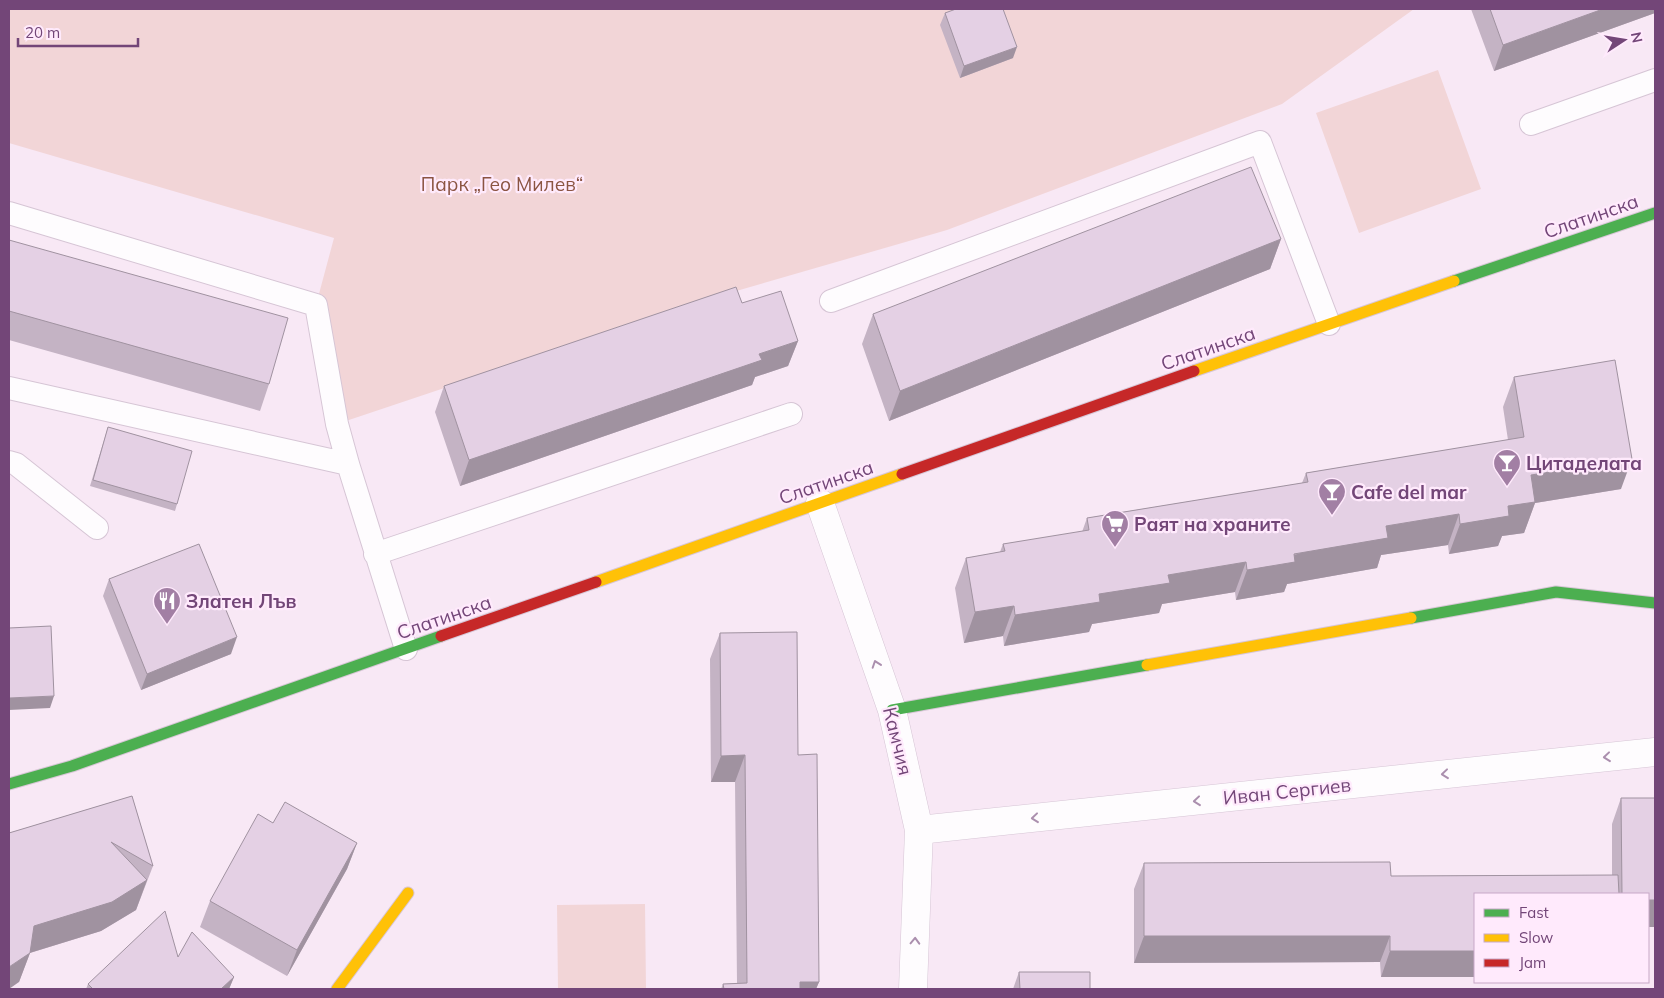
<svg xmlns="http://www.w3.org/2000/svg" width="1664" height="998" font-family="Mulish,sans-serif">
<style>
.green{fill:#f2d5d7}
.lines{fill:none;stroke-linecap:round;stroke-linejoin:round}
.lane-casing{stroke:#d6c5d5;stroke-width:24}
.street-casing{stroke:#d6c5d5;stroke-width:29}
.fast-casing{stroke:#d7c6d6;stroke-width:13}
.slow-casing{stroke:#d7c6d6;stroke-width:13}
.jam-casing{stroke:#d7c6d6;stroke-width:13}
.lane{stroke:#fefcfe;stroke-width:22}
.street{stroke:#fefcfe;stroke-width:28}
.fast{stroke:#4caf50;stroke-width:11}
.slow{stroke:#ffc107;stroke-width:11}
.jam{stroke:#c62828;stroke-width:11}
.wall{fill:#c4b3c4}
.shaded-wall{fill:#a092a0}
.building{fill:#e4d0e4;stroke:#a092a0}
.oneway{stroke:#ab8fae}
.labels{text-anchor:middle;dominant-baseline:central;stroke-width:4.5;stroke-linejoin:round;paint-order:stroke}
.park-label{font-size:19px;fill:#8b5442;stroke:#ffeafc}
.street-label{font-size:19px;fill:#734678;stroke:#ffeafc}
.poi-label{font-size:19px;font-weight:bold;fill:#734678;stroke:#ffeafc;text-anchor:start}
</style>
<rect width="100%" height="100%" fill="#f8e8f5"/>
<!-- green -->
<path class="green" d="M 9,9 L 1414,9 L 1282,104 L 947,230 L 719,296 L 337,424 L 316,305 L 334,238 L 9,143 Z
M 1438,70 L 1481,189 L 1359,233 L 1316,113 Z
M 645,904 L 646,989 L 558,989 L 557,905 Z"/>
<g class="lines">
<defs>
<path id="lane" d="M 1531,124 L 1655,80
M 9,213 L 316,305 L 337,424 L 348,464 L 406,649
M 831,301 L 1260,142 L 1329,324
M 9,388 L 348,464
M 9,462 L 16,464 L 97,528
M 375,554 L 791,414"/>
<path id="street" d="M 820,503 L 892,710 L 919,830 L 913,989
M 919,830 L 1655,752"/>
<path id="fast" d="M 1454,281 L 1655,213
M 1411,618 L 1556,592 L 1655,603
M 892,710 L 1147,665
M 9,784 L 72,766 L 441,636"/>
<path id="slow" d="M 1194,371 L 1454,281
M 596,582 L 902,474
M 1147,665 L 1411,618
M 337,989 L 408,893"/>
<path id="jam" d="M 902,474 L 1194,371
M 441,636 L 596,582"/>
</defs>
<!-- lane casing -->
<use href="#lane" class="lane-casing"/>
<!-- street casing -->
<use href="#street" class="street-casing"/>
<!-- fast casing -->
<use href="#fast" class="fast-casing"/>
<!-- slow casing -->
<use href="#slow" class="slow-casing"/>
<!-- jam casing -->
<use href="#jam" class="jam-casing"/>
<!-- lane -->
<use href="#lane" class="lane"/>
<!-- street -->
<use href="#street" class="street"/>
<!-- fast -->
<use href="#fast" class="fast"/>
<!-- slow -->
<use href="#slow" class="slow"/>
<!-- jam -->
<use href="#jam" class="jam"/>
</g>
<!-- wall -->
<path class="wall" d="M 1471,9 L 1655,9 L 1655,13 L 1494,71 Z
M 945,13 L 1013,58 L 960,78 L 940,25 Z
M 1281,239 L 1270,269 L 889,421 L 862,344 L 873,314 Z
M 9,240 L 269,384 L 260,411 L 9,340 Z
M 742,303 L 798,341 L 788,366 L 755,377 L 752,385 L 460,486 L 435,412 L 444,386 Z
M 1514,377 L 1621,489 L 1535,503 L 1524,533 L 1502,536 L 1498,546 L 1449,554 L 1448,545 L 1381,555 L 1377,568 L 1287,584 L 1284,592 L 1236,600 L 1235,592 L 1162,604 L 1159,613 L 1092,624 L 1089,632 L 1004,646 L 1003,636 L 964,643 L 955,588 L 966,558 L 1000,552 L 1003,544 L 1082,532 L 1087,518 L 1302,483 L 1306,473 L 1508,440 L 1503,407 Z
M 108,427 L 177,504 L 175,511 L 90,486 Z
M 109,579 L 231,654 L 141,690 L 103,596 Z
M 720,633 L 798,755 L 819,982 L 816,989 L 721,989 L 723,984 L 737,983 L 735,782 L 711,782 L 710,659 Z
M 132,796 L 153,866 L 136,910 L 101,931 L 30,953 L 19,982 L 9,833 Z
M 1621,798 L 1648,894 L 1475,894 L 1475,977 L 1381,977 L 1380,962 L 1134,963 L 1134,889 L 1144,863 L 1391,876 L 1612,875 L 1612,824 Z
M 273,823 L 357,843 L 347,869 L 287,976 L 200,927 L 210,901 Z
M 178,957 L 234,977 L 229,989 L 86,989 L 88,984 Z
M 1019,972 L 1090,989 L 1013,989 Z"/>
<!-- shaded-wall -->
<path class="shaded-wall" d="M 1603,9 L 1655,9 L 1655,13 L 1494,71 L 1503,45 Z
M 1017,47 L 1013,58 L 960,78 L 964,66 Z
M 1281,239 L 1270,269 L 889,421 L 900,391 Z
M 798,341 L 788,366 L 755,377 L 752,385 L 460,486 L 469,460 L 759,354 Z
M 1632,459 L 1621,489 L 1535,503 L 1524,533 L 1502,536 L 1498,546 L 1449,554 L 1460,524 L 1508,506 L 1531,475 Z
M 1459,514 L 1448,545 L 1381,555 L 1377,568 L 1287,584 L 1284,592 L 1236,600 L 1247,570 L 1386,526 Z
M 1246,562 L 1235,592 L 1162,604 L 1159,613 L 1092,624 L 1089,632 L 1004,646 L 1015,615 L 1099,594 L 1168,575 Z
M 1014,606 L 1003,636 L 964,643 L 975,612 Z
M 237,637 L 231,654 L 141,690 L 147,674 Z
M 54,696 L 50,708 L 9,710 L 9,698 Z
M 745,755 L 735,782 L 711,782 L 721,756 Z
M 357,843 L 347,869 L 287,976 L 297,950 Z
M 147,880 L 136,910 L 101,931 L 23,955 L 34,926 Z
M 1648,900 L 1655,900 L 1655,927 L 1648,927 Z
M 1144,936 L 1390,936 L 1380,962 L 1134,963 Z
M 1390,951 L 1475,951 L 1475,977 L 1381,977 Z
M 30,953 L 19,982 L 9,989 L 9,967 Z
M 234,977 L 229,989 L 221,989 Z
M 800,982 L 819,982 L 816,989 L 797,989 Z"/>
<!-- building -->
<path class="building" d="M 956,9 L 1003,9 L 1017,47 L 964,66 L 945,13 Z
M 1490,9 L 1603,9 L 1503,45 Z
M 1251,167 L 1281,239 L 900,391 L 873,314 Z
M 9,240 L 288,318 L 269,384 L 9,311 Z
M 736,287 L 742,303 L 781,291 L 798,341 L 759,354 L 762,360 L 469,460 L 444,386 Z
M 1615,360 L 1632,459 L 1531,475 L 1535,502 L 1508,506 L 1509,516 L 1460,524 L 1459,514 L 1386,526 L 1388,538 L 1294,554 L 1295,562 L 1247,570 L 1246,562 L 1168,575 L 1170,583 L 1099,594 L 1100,602 L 1015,615 L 1014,606 L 975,612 L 966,558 L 1005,551 L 1003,544 L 1089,530 L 1087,518 L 1308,482 L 1306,473 L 1524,437 L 1514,377 Z
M 108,427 L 192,451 L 177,504 L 93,480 Z
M 199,544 L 237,637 L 147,674 L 109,579 Z
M 51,626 L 54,696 L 9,698 L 9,628 Z
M 797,632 L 798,755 L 817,754 L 819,982 L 800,982 L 800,989 L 724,989 L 723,984 L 747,983 L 745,755 L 721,756 L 720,633 Z
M 132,796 L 153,866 L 111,842 L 147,880 L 112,902 L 34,926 L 30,953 L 9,967 L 9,833 Z
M 1621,798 L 1655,798 L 1655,900 L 1648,900 L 1648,894 L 1622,894 Z
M 285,802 L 357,843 L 297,950 L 210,901 L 258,814 L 273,823 Z
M 1390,862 L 1391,876 L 1618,875 L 1619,894 L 1475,894 L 1475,951 L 1390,951 L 1390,936 L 1144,936 L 1144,863 Z
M 165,911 L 178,957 L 192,932 L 234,977 L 221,989 L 93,989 L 88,984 Z
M 1019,972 L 1090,972 L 1090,989 L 1020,989 Z"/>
<!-- one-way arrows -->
<defs><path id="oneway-chevron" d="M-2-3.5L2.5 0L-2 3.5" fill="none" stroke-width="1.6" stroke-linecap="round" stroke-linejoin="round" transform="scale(1.25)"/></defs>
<g class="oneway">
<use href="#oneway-chevron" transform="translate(876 664) rotate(-109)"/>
<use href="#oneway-chevron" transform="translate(1607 757) rotate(174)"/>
<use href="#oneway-chevron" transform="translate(1445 774) rotate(174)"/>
<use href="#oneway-chevron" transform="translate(1197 801) rotate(174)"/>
<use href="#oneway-chevron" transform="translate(1035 818) rotate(174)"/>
<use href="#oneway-chevron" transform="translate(915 941) rotate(-88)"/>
</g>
<!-- icons -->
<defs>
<symbol id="bar-pin" viewBox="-11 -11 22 30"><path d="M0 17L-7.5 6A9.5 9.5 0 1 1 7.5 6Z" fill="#a27fa4" stroke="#ffeafc"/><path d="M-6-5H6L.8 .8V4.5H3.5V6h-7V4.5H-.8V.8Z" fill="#fff"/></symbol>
<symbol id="supermarket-pin" viewBox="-11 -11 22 30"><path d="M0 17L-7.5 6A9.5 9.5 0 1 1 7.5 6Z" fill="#a27fa4" stroke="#ffeafc"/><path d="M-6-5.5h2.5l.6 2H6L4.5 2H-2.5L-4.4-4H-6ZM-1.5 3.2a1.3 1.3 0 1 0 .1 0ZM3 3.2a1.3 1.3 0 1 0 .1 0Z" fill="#fff"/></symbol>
<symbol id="restaurant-pin" viewBox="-11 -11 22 30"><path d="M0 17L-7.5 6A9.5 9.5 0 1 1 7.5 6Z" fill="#a27fa4" stroke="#ffeafc"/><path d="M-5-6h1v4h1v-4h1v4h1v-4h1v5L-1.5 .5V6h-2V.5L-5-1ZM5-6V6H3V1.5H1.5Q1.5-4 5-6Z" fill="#fff"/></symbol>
</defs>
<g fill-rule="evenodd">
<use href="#bar-pin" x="1491" y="447" width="32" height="43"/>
<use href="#bar-pin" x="1316" y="476" width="32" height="43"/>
<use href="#supermarket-pin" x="1099" y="508" width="32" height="43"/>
<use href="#restaurant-pin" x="151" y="585" width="32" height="43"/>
</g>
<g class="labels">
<!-- park labels -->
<g class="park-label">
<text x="502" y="184">Парк „Гео Милев“</text>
</g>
<!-- street labels -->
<g class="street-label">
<text transform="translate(1591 216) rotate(-19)">Слатинска</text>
<text transform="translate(1208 348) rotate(-19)">Слатинска</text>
<text transform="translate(826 482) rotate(-19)">Слатинска</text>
<text transform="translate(444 617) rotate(-19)">Слатинска</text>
<text transform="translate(898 741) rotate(76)">Камчия</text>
<text transform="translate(1287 791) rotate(-6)">Иван Сергиев</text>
</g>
<!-- poi labels -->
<g class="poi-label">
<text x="1526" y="463">Цитаделата</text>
<text x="1351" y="492">Cafe del mar</text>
<text x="1134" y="524">Раят на храните</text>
<text x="186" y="601">Златен Лъв</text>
</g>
</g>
<!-- border -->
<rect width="1664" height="998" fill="none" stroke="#734678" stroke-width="20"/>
<!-- legend -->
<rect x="1474" y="893" width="175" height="90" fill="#ffeafc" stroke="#c7a8c7"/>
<rect x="1484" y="909" width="25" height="8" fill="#4caf50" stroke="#c7a8c7"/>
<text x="1519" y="918" font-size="15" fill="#734678">Fast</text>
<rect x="1484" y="934" width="25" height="8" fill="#ffc107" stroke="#c7a8c7"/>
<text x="1519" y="943" font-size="15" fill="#734678">Slow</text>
<rect x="1484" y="959" width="25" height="8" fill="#c62828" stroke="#c7a8c7"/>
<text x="1519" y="968" font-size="15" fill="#734678">Jam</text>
<!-- north arrow -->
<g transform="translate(1624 40) rotate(78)" stroke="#ffeafc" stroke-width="4" paint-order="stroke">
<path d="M0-4L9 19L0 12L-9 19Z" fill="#734678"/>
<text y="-8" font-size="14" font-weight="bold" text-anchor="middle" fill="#734678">N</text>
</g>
<!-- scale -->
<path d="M18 38v8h120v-8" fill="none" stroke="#734678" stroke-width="2.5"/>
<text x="25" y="38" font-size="15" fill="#734678" stroke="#ffeafc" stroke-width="4" paint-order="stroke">20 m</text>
</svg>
